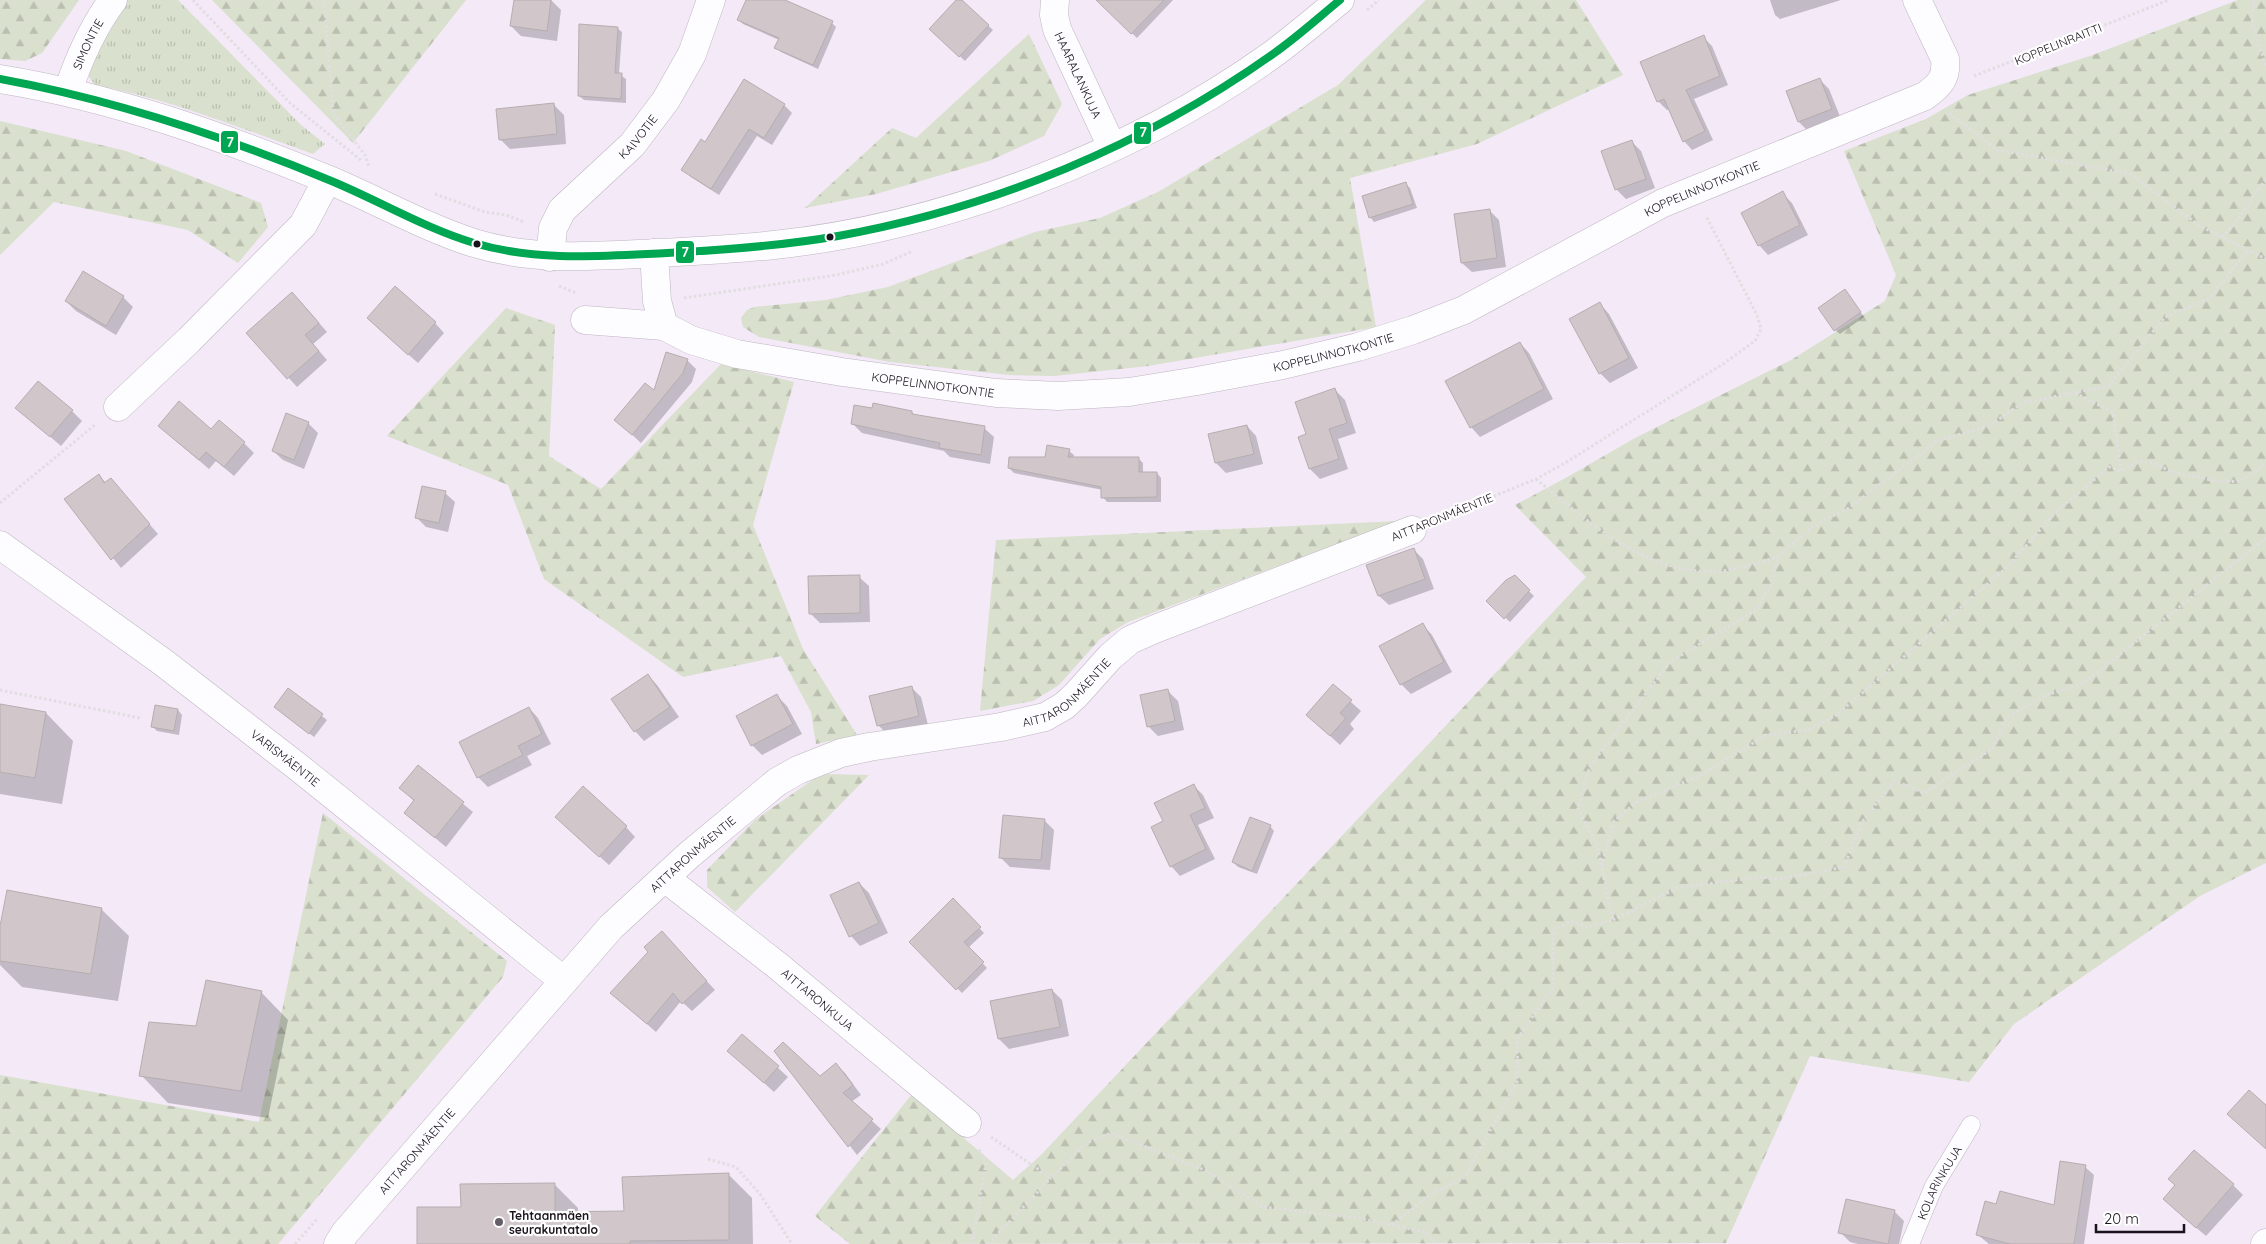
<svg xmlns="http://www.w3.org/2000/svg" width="2266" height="1244" font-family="Quicksand,sans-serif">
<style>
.grass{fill:url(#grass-tufts)}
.forest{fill:url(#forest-firs)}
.shadow{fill:#0003}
.building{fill:#d1c7ca;stroke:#b6adb0}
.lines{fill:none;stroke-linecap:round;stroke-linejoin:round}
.service-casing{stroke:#bfb6c2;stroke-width:19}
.minor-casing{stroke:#bfb6c2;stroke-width:29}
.tertiary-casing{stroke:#bfb6c2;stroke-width:29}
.path{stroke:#e1dee2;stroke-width:3;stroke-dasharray:2.5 2.5;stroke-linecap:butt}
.service{stroke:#fdfcfe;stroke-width:18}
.minor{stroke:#fdfcfe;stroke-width:28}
.tertiary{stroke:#fdfcfe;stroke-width:28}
.bus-1-casing{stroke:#fff;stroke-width:11}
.bus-1{stroke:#00a651;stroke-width:8}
.bus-dot{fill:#19131b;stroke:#fff;stroke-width:2}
.poi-dot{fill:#655e68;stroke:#fff;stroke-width:2}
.labels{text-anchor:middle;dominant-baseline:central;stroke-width:4.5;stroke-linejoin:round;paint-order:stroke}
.street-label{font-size:12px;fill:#19131b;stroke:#fff}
.poi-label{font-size:12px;font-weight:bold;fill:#19131b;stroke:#fff;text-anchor:start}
.line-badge{stroke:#fff;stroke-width:2}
.badge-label{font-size:14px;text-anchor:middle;font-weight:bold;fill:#fff}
</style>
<defs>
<pattern id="grass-tufts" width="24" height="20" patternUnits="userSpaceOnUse" patternTransform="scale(1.25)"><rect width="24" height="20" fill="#d9e0cd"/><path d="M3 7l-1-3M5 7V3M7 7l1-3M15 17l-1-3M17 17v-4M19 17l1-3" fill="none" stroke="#babfaf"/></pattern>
<pattern id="forest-firs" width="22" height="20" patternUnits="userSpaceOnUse" patternTransform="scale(1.25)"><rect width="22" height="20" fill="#d9e0cd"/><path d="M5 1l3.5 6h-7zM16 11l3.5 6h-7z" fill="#babfaf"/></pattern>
</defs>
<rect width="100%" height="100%" fill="#f3e9f7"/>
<!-- grass -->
<path class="grass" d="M 127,0 L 178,0 L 301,125 L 325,144 L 313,154 C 242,129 170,99 95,85 L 88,75 L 103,28 Z"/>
<!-- forest -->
<path class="forest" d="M 0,0 L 79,0 L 42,53 L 25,61 L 0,59 Z
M 212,0 L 466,0 L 353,143 Z
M 1426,0 L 1576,0 L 1623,75 L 1477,144 L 1350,178 L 1376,327 L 1148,366 L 1054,376 L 1010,375 L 890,362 L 759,337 L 743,327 L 741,318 L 747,310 L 754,307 L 826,300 L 888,287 L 1035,232 L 1100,218 L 1158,192 L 1338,85 Z
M 2238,0 L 2266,0 L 2266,863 L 2200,896 L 2014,1024 L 1969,1082 L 1810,1056 L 1726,1243 L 850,1244 L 815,1216 L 912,1094 L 1013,1180 L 1040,1156 L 1586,577 L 1515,505 L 1571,475 L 1635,438 L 1791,360 L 1885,301 L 1896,275 L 1844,151 L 1926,119 L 1968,95 L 2090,56 Z
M 1029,34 L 1062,104 L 1044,136 L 989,161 L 876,194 L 805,208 L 892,128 L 916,138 Z
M 0,121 L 126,151 L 261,203 L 268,227 L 238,263 L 188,230 L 54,202 L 0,255 Z
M 506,308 L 555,325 L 549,456 L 601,489 L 721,364 L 794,382 L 753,525 L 803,649 L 857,735 L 816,744 L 811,712 L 781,656 L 683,677 L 544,579 L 508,485 L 387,436 Z
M 1399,521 L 1128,622 L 1100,639 L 1059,685 L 1033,701 L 980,711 L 996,540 Z
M 821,774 L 869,775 L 735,912 L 707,887 L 707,870 L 755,820 Z
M 323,813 L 507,961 L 503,977 L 278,1244 L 0,1244 L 0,1075 L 259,1122 Z"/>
<!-- shadow -->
<path class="shadow" d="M 515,0 L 551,0 L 561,10 L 557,41 L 521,36 L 511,26 Z
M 747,0 L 782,0 L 832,23 L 836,27 L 818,69 L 781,52 L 776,47 L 779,40 L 743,24 L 738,19 Z
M 958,0 L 960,0 L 993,30 L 965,61 L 931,29 Z
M 1101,0 L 1173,0 L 1137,38 L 1099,2 Z
M 1770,0 L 1841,0 L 1780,19 L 1775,15 Z
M 617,28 L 622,32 L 619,74 L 626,79 L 626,103 L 584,100 L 579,96 Z
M 1703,37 L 1712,46 L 1728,85 L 1694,99 L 1713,140 L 1692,150 L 1684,141 L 1669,109 L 1667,110 L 1658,101 Z
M 1819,79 L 1829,89 L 1841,119 L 1808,131 L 1799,122 Z
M 554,105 L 564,115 L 566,144 L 510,149 L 500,139 Z
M 784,105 L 792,113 L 772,145 L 757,136 L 719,195 L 691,177 L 683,170 L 706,143 Z
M 1631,141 L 1641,151 L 1655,188 L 1626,199 L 1616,189 Z
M 1405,183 L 1410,188 L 1417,208 L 1374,222 L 1370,217 Z
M 1782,193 L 1792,203 L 1808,235 L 1768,255 L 1759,245 Z
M 1489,210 L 1499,220 L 1506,267 L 1472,272 L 1462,263 Z
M 1849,295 L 1864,317 L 1840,334 L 1835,330 Z
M 123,297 L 133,307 L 116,335 L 76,311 L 66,301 Z
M 301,302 L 327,332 L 313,344 L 327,360 L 297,387 L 248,333 Z
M 1600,304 L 1609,314 L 1638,368 L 1610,383 L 1600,373 Z
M 435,323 L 444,333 L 418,363 L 378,328 Z
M 1520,343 L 1529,353 L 1553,399 L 1480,437 L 1471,427 Z
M 687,360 L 696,369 L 692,382 L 641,443 L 616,420 L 654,392 Z
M 1335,390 L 1345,400 L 1356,433 L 1338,439 L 1348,469 L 1320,479 L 1310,469 L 1307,435 Z
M 17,408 L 72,411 L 82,421 L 61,446 Z
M 873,409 L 912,412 L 915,416 L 984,428 L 994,437 L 990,464 L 950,457 L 944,451 L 862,433 L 852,423 Z
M 308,423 L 318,433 L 304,469 L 283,460 L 273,451 Z
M 1247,426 L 1256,436 L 1263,464 L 1226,473 L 1216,463 L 1210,435 Z
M 211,431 L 244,443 L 254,453 L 234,476 L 216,461 L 209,469 L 169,435 Z
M 1069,451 L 1074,455 L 1073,458 L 1138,458 L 1143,463 L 1143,473 L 1157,473 L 1161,478 L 1161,502 L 1107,502 L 1103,497 L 1103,490 L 1014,473 L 1009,468 Z
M 99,475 L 106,483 L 111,480 L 158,534 L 121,568 L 66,499 Z
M 445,493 L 455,502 L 448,532 L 426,527 L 416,517 Z
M 1413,549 L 1423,559 L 1434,589 L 1389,605 L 1379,596 Z
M 859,577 L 869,586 L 870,622 L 820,623 L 810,613 Z
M 1514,577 L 1534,596 L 1510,622 L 1488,601 Z
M 1423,625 L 1432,635 L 1452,672 L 1411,694 L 1401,684 Z
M 648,676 L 657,685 L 679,717 L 644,741 L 635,731 Z
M 1333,686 L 1361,711 L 1350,724 L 1354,729 L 1340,745 L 1307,715 Z
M 911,687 L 921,697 L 928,725 L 888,735 L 878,725 Z
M 288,690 L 327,720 L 314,737 L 275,707 Z
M 1168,691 L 1178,701 L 1184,730 L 1158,736 L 1148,726 Z
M 777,696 L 787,706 L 802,734 L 762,755 L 752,745 Z
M 0,705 L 46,713 L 73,741 L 62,804 L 0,794 Z
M 529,708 L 538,718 L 551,744 L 527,756 L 532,765 L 488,787 L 478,777 Z
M 178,710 L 182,715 L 179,735 L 157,731 L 152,726 Z
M 418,767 L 473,812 L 446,847 L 405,813 L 414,801 L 401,788 Z
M 1193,785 L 1203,795 L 1214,818 L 1198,825 L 1215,859 L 1180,876 L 1171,866 L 1164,821 Z
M 1044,820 L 1054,830 L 1050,870 L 1010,867 L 1000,857 Z
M 1270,826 L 1274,831 L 1257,874 L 1238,867 L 1233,862 Z
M 567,827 L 626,827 L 635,837 L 609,865 Z
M 859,883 L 869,893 L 888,933 L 860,946 L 851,936 Z
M 953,900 L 984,933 L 968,948 L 987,968 L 962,993 L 911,942 Z
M 101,909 L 129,936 L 118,1001 L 22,987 L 0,965 L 0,933 Z
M 670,941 L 715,990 L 692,1011 L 681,1001 L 656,1032 L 611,993 Z
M 1052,990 L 1062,1000 L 1069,1036 L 1009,1049 L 999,1039 L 992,1002 Z
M 261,992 L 288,1020 L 268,1118 L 168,1103 L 141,1075 Z
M 743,1036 L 788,1077 L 774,1092 L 739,1061 Z
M 776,1051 L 819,1077 L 836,1065 L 845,1073 L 861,1095 L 851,1102 L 881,1129 L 857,1155 Z
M 2085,1167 L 2094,1175 L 2084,1244 L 1989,1244 L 1978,1235 L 1997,1206 L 2055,1207 Z
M 728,1174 L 752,1198 L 753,1244 L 418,1244 L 462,1208 L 554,1184 L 578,1208 L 578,1213 L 625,1212 Z
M 2233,1185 L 2243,1195 L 2206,1236 L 2174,1209 L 2176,1186 Z
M 1894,1211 L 1904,1221 L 1899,1244 L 1858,1244 L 1850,1242 L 1840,1232 Z"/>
<!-- building -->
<path class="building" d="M 514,0 L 551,0 L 547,31 L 510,26 Z
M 746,0 L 785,0 L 833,21 L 813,65 L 774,48 L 779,38 L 737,20 Z
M 956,0 L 962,0 L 989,25 L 959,57 L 929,29 Z
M 1096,0 L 1164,0 L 1131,34 Z
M 579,24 L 618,27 L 615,73 L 622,73 L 621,99 L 578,96 Z
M 1704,35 L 1720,76 L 1686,90 L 1705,131 L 1683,142 L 1664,99 L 1657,102 L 1640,62 Z
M 1820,78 L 1832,109 L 1798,122 L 1786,91 Z
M 744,79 L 785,104 L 764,138 L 749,129 L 711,189 L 681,170 L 701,139 L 705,142 Z
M 554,103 L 557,134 L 499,140 L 496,109 Z
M 1632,140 L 1646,179 L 1615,190 L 1601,151 Z
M 1406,182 L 1413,204 L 1369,218 L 1362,196 Z
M 1783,191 L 1800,225 L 1758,246 L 1741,213 Z
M 1490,209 L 1497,258 L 1461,263 L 1454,214 Z
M 83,271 L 124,296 L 106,326 L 65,301 Z
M 395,286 L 436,322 L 408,355 L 367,318 Z
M 1845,289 L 1861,312 L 1834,331 L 1818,308 Z
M 292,292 L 319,323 L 305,335 L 319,351 L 287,379 L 246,333 Z
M 1600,302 L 1629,358 L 1599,374 L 1569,319 Z
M 1520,342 L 1544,389 L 1470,428 L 1445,381 Z
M 666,352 L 688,359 L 683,373 L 632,435 L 614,420 L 645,383 L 654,390 Z
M 38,381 L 73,410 L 50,437 L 15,408 Z
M 1335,388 L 1347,423 L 1329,429 L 1339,459 L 1309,469 L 1298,437 L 1306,434 L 1295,402 Z
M 179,401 L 211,429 L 219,420 L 245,442 L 224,467 L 206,452 L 199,460 L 158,426 Z
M 873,403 L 912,411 L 912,414 L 985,426 L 981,455 L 939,448 L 940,443 L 851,424 L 854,405 L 872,408 Z
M 286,413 L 309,422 L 294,460 L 272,451 Z
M 1247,425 L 1254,454 L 1215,463 L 1208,434 Z
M 1047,445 L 1070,449 L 1068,457 L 1139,457 L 1139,472 L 1157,472 L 1157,497 L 1101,498 L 1101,487 L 1008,468 L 1009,457 L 1045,457 Z
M 99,474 L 104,483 L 111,478 L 150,524 L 111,560 L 64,499 Z
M 422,486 L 446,491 L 439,523 L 415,518 Z
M 1414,548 L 1425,579 L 1378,596 L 1366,565 Z
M 860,575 L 860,613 L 809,614 L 808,576 Z
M 1515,575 L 1530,590 L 1504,619 L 1486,601 L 1506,580 Z
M 1423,623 L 1444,662 L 1400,685 L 1379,646 Z
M 648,674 L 670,707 L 634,732 L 611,699 Z
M 1333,684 L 1352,700 L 1340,713 L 1346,718 L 1330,736 L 1306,715 Z
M 912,686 L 919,716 L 877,726 L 869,696 Z
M 288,688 L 323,714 L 309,734 L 274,707 Z
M 1168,689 L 1175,721 L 1147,727 L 1140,695 Z
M 777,694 L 793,724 L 751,746 L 736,716 Z
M 0,704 L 46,712 L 35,778 L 0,772 Z
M 155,705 L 178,709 L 174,731 L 151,727 Z
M 529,707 L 542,734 L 518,746 L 523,755 L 477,778 L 459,742 Z
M 418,765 L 464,802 L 435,838 L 404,813 L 414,800 L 399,788 Z
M 1194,784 L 1205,808 L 1190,815 L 1206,849 L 1170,867 L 1151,827 L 1163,821 L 1154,803 Z
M 583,786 L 627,826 L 599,857 L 555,817 Z
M 1003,815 L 1045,819 L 1041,860 L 999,858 Z
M 1250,817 L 1271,825 L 1252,871 L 1232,862 Z
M 859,882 L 879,923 L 849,937 L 830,895 Z
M 7,890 L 102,908 L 91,974 L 0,961 L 0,926 Z
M 953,898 L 981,927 L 964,942 L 984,962 L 956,990 L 909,942 Z
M 662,931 L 707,981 L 682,1004 L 673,993 L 647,1024 L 610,993 L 648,952 L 644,947 Z
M 206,980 L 262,991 L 241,1091 L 139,1076 L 149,1022 L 196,1026 Z
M 1052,989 L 1060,1027 L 998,1039 L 990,1001 Z
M 742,1034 L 779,1066 L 764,1083 L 727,1051 Z
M 783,1042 L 820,1076 L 836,1063 L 853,1085 L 843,1093 L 873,1119 L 848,1147 L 774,1051 Z
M 2249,1090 L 2266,1105 L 2266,1149 L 2227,1114 Z
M 2194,1150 L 2234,1184 L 2196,1228 L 2163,1199 L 2175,1185 L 2168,1179 Z
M 2060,1161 L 2086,1165 L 2074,1244 L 2010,1244 L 1976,1235 L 1985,1201 L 1996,1204 L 2000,1191 L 2054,1205 Z
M 729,1173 L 729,1240 L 630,1241 L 630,1244 L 417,1244 L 417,1207 L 461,1207 L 460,1184 L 555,1183 L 555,1212 L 624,1211 L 622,1177 Z
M 1846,1199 L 1895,1210 L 1888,1244 L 1838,1233 Z"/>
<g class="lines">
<defs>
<g id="service">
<path id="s1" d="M 1910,1244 L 1934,1186 L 1971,1125"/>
</g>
<g id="minor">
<path id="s2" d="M 1055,0 L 1054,15 L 1057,29 L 1112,147"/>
<path id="s3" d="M 68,91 C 79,58 92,28 113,0"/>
<path id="s4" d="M 654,253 L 657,301 L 664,326 L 691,340 L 737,354 L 842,372 L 996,393 L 1058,396 L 1129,392 L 1197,381 L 1283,365 L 1358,347 L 1413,330 L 1464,310 L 1663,203 L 1925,96 C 1940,85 1947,78 1945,59 L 1917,0"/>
<path id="s5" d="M 550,257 L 553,228 L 562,210 L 632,145 L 666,100 L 692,54 L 711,0"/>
<path d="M 585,320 L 664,326"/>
<path d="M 118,407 L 189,340 L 303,225 L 327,180"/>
<path id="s6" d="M 0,545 L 164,663 L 298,767 L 564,981"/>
<path id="s7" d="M 665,878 L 778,966 L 967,1123"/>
<path id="s8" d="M 338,1244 L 345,1233 L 611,927 L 689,855 L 777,782 L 798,770 L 841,753 L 869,747 L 1001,727 L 1045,717 L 1064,706 L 1076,695 L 1110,657 L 1130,640 L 1155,629 L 1412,530"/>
<path d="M 2265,1244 L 2266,1243"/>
</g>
<path id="tertiary" d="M 0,79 C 113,97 224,137 329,180 C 377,200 424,227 474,243 C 536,262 596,256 660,253 C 698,251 736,249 774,245 C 945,227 1134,154 1273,54 C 1296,37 1318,18 1340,0"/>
</defs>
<!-- service casing -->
<use href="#service" class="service-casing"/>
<!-- minor casing -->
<use href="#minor" class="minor-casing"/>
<!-- tertiary casing -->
<use href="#tertiary" class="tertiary-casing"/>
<!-- path -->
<path class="path" d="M 193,0 L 290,103 L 362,161
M 324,0 L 333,113 L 365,155 L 369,167
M 2254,0 L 2252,23 L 2266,67
M 1367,10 L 1379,0
M 1974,76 L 2169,0
M 1949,113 L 1998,150 L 2131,174 L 2200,226 L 2266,259
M 435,194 L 485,212 L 506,215 L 524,222
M 2222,237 L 2239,218 L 2266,179
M 559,286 L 576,293
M 684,298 L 836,275 L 883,264 L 913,251
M 2075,393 L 2113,412 L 2121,470
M 1536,479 C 1589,522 1645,575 1717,571 C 1738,570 1758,563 1777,557
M 0,503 L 96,424
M 1438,519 L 1536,479 L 1565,463 L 1723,364 L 1755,341 L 1761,329 L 1757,315 L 1706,216
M 0,690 L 140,718
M 1602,866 L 1614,821 L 1637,802 L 1703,774 L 1766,735 L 1808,730 L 1838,714 L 2007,567 L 2057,511 L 2109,467 L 2121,471 L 2139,461 L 2148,461 L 2173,472 L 2221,482 L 2241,481 L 2266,464
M 1613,920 L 1677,888 L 1758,877 L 1780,879 L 1844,867 L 1862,822 L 1894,781 L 1925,793 L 1992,749 L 2008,717 L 2046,695 L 2084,683 L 2266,538
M 991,1137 L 1051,1178 L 1086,1143 L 1111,1133 L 1207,1171 L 1263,1207 L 1358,1218 L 1426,1232 L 1436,1244
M 708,1159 L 736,1167 L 760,1194 L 792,1244
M 1392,1225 L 1431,1194 L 1464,1178 L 1518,1080 L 1517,1039 L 1553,987 L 1553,930 L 1572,921 L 1587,927 L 1613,920 L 1597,844 L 1578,809 L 1590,766 L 1670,662 L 1756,610 L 1770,587 L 1778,557 L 1813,526 L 1849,508 L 1937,441 L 1989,426 L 2022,403 L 2108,386 L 2165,317 L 2210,298 L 2248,250
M 295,1244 L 318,1218
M 972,1244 L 986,1163 L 978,1147
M 988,1244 L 1051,1178"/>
<!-- service -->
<use href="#service" class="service"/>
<!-- minor -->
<use href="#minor" class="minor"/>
<!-- tertiary -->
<use href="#tertiary" class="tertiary"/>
<defs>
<path id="bus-1" d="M 0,79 C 114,100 223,136 329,180 C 378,200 424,228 474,243 C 537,262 603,256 667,253 C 724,250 782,246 838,236 C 993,208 1145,145 1273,54 C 1296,38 1318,18 1340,0"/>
</defs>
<!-- bus-1 casing -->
<use href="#bus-1" class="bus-1-casing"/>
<!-- bus-1 -->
<use href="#bus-1" class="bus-1"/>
</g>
<!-- markers -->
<g class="bus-dot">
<circle cx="830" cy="237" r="4.5"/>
<circle cx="477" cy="244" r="4.5"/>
</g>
<circle class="poi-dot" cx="499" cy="1222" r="5"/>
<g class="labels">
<!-- street labels -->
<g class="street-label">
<text stroke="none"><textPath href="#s3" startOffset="51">SIMONTIE</textPath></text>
<text transform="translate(2058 44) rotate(-22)">KOPPELINRAITTI</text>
<text stroke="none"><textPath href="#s2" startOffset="80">HAARALANKUJA</textPath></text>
<text stroke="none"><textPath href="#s5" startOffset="155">KAIVOTIE</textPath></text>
<text stroke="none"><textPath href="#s4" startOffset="1161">KOPPELINNOTKONTIE</textPath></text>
<text stroke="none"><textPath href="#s4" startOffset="756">KOPPELINNOTKONTIE</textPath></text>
<text stroke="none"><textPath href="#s4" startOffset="351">KOPPELINNOTKONTIE</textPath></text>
<text transform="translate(1442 517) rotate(-22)">AITTARONMÄENTIE</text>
<text stroke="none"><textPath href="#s8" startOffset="948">AITTARONMÄENTIE</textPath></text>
<text stroke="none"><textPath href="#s6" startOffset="356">VARISMÄENTIE</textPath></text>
<text stroke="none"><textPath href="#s8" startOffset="528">AITTARONMÄENTIE</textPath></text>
<text stroke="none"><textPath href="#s7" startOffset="195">AITTARONKUJA</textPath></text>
<text stroke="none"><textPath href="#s8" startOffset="122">AITTARONMÄENTIE</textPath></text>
<text stroke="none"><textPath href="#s1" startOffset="68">KOLARINKUJA</textPath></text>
</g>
<!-- poi labels -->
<g class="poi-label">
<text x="509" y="1215">Tehtaanmäen<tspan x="509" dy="14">seurakuntatalo</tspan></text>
</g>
</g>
<g class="line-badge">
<rect x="1133" y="121" width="19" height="24" rx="5" fill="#00a651"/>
<rect x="220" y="130" width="19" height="24" rx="5" fill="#00a651"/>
<rect x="675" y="240" width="20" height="24" rx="5" fill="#00a651"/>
</g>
<g class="badge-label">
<text x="1143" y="137">7</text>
<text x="230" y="147">7</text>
<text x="685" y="257">7</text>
</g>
<!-- scale -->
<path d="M2096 1224v8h88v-8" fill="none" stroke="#19131b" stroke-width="2.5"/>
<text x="2104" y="1224" font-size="15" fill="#19131b" stroke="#ffffff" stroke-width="4" paint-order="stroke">20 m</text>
</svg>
